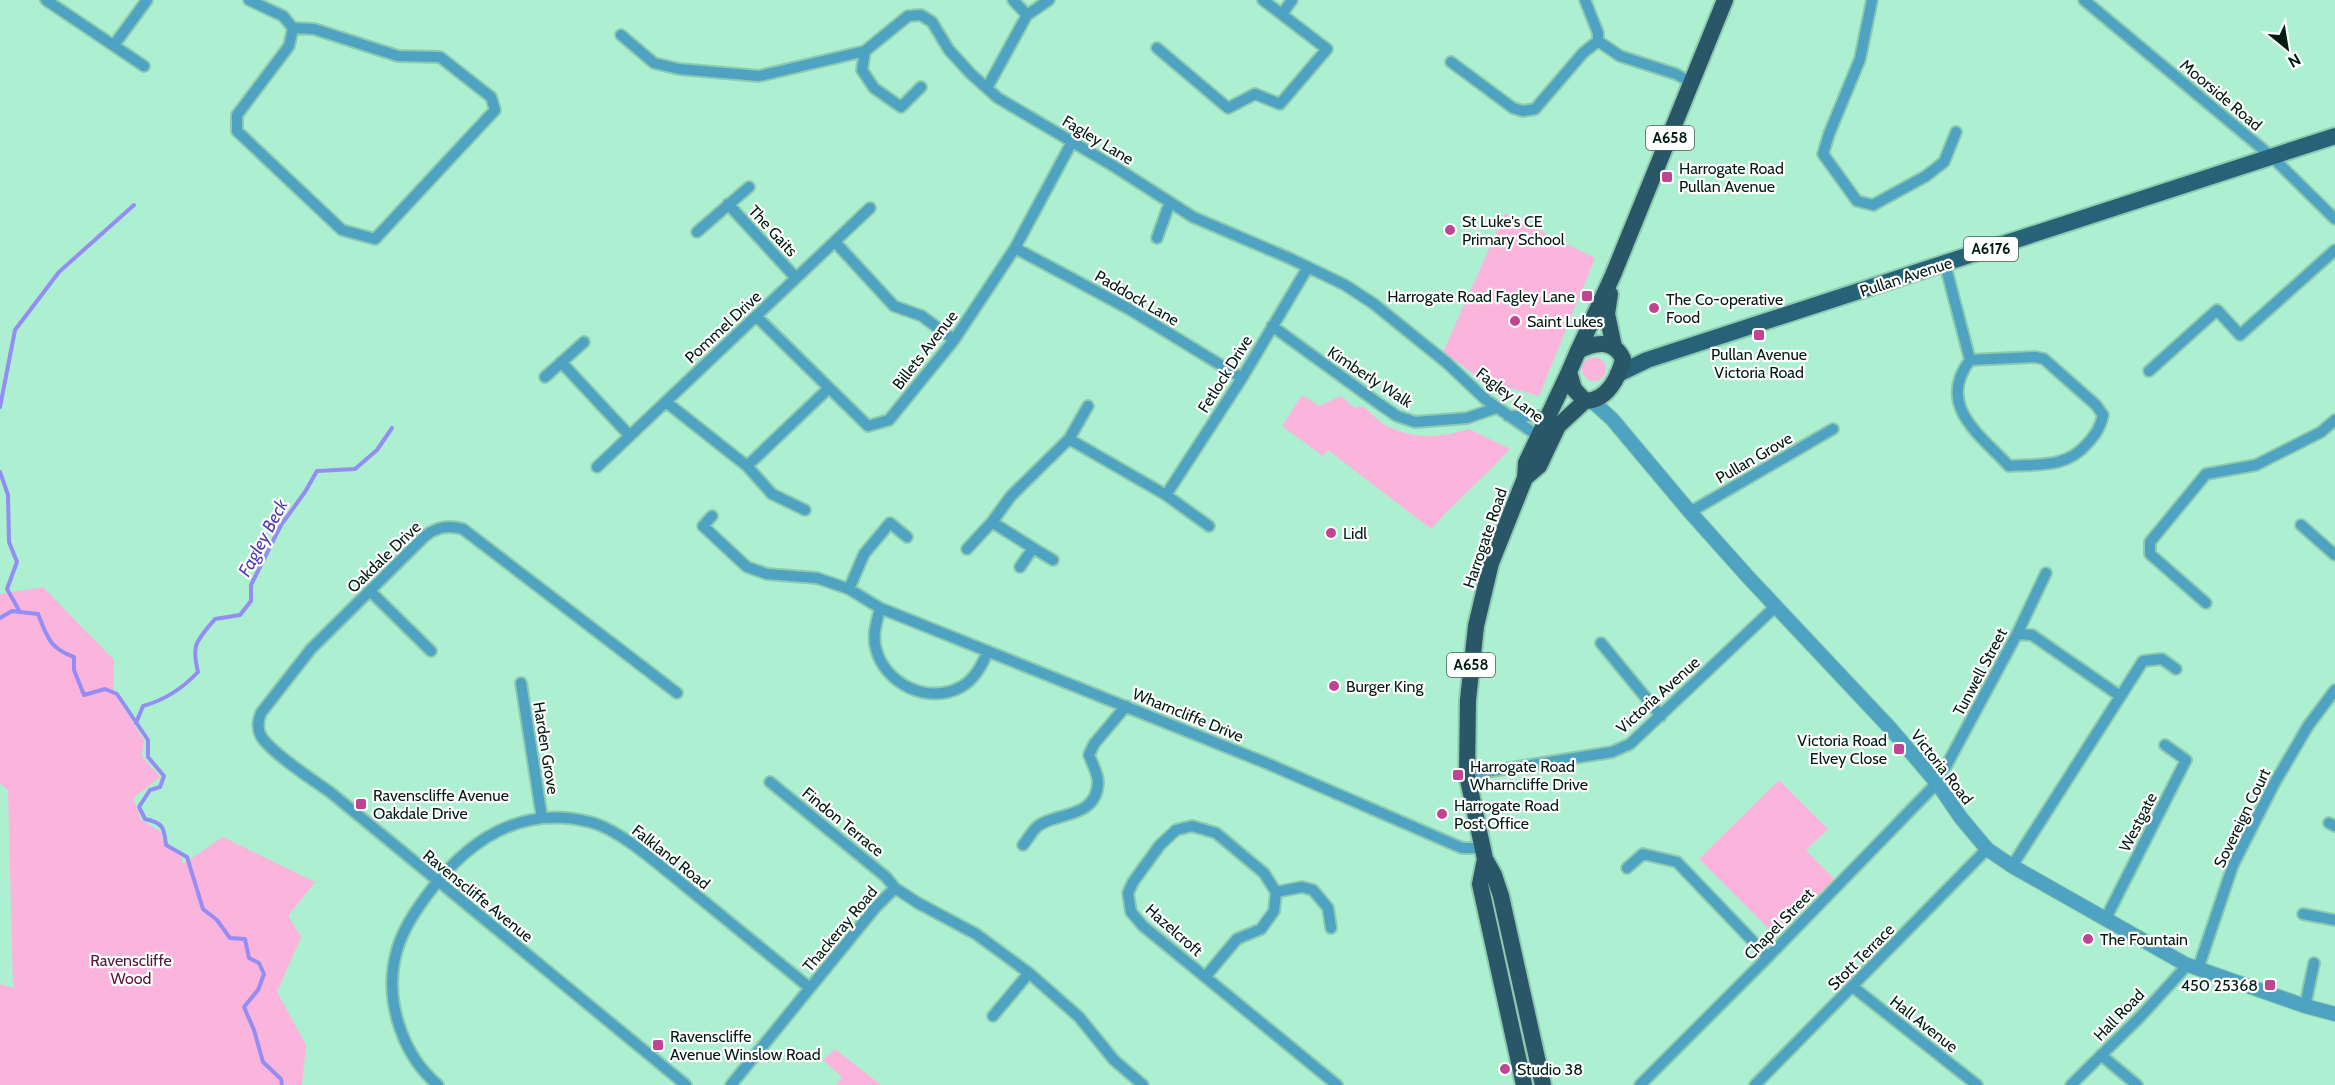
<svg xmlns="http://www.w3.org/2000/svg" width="2335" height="1085" font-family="Cabin,sans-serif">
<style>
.green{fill:#fbb4dc}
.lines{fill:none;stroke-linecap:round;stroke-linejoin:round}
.stream{stroke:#938df4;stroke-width:4}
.minor-casing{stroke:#8ecaaf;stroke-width:14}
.tertiary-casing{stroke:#8ecaaf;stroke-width:16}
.primary-casing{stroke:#8ecaaf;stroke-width:20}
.trunk-casing{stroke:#8ecaaf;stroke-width:20}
.minor{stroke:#4da3c1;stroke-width:10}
.tertiary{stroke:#4da3c1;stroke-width:14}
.primary{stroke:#266379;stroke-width:16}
.trunk{stroke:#295768;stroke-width:16}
.poi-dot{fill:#bf4494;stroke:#fff;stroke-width:2}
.labels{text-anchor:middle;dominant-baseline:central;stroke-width:4.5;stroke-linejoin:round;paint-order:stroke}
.shield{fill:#fff;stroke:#4e6059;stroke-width:1.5}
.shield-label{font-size:15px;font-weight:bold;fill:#021c12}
.street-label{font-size:16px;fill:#021c12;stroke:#fff}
.poi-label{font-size:16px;fill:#021c12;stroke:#fff;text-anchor:start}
.park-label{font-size:16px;fill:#561540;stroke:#fff}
.water-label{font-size:18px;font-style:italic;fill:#503db3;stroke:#fff}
</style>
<rect width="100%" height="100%" fill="#adf0d1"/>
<!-- green -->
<path class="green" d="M 1505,213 L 1595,258 L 1539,396 L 1482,380 L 1443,352 Z
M1582 369a12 12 0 1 1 24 0a12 12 0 1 1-24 0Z
M 1302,395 L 1319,406 L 1341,396 L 1355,408 L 1363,406 C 1371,413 1380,423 1389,427 C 1416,440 1442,437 1469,429 L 1510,449 C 1484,477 1456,501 1431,529 L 1328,450 L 1323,456 L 1282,426 Z
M 43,587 L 114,660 L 114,693 L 144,740 L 142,756 L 160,777 L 133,798 L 141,820 L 161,832 L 164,846 L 181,856 L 183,864 L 223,837 L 315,882 L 288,916 L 301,937 L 277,992 L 306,1045 L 302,1085 L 0,1085 L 0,984 L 13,988 L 8,790 L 0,784 L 0,594 Z
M 1779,780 L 1828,829 L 1806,850 L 1834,879 L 1776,936 L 1699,859 Z
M 835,1049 L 881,1085 L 836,1085 L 842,1077 L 823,1060 Z"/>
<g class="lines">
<!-- stream -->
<path class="stream" d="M 0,407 L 15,330 L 59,272 L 134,205
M 0,472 L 8,495 L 9,542 L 17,562 L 7,589 L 20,612 L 38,614 C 47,636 49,648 74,657 L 74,670 L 84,695 L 105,689 L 117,694 L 148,740 L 148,757 L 164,776 L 160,787 L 150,790 L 139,807 L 145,819 C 164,823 164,828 166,845 L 187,857 L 203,909 L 217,920 L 230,938 L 245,939 L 249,958 L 259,963 L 264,974 L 258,990 L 244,1007 L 254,1030 L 263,1062 L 281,1079 L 282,1085
M 0,618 L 12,611 L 20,612
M 136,723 L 143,706 C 165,700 182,689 198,672 C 191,643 197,641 215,619 L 240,615 L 251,601 L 251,585 L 281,525 L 305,492 L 317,471 L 355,469 L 377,450 L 392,428"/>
<defs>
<path id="minor" d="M 46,0 L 144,66
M 249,0 L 283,16 L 293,28 L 289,46 L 237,115 L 237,131 L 342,230 L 375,239 L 495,110 L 491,97 L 440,57 L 398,56 L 314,29 L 293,28
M 1013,0 L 1027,15
M 1872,0 L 1860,59 L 1829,134 L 1823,154 L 1857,201 L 1873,205 L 1926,176 L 1944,162 L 1956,132
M 2084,0 L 2271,156 L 2335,219
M 1282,14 L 1292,0
M 621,35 L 654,63 L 679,69 L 759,76 L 865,51 L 908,16 L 921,15 L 932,22 L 949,50 L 971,74 L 998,98 L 1115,167 L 1193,217 L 1289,258 L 1345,285 L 1374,304 L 1447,363 L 1485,399 L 1538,436 L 1544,436
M 1598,41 L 1620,56 L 1676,74 L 1692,83
M 114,45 L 147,0
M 1157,48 L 1228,108 L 1255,94 L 1280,104 L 1327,49 L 1263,0
M 865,51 L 862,70 L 874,88 L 901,107 L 921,87
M 1451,62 L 1513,108 L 1523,111 L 1535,109 L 1583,53 L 1598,41 L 1598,33 L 1585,0
M 987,88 L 1027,15 L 1049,0
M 728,204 L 796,278
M 697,232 L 749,187
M 1157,238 L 1170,202
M 835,242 L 894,306 L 922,316 L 954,340
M 1015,248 L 1129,309 L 1242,378
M 1945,264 L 1970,360 C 1936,405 1979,434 2009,466 C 2040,464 2066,468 2087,444 C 2096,434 2100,428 2103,415 L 2096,405 L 2044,359 L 2035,357 L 1970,360
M 756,316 L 868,426 L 889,420 L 954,340 L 1015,248 L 1072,142
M 1272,326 L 1378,403 L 1397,416 L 1415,422 L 1467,418 L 1496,408
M 561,362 L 630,436
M 2149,371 L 2217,310 L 2240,335 L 2335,250
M 545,377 L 584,342
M 666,402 L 747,466 L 772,494 L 805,510
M 1508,416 L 1549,416
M 1069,439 L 1166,495 L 1209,526
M 747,466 L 828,389
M 597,467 L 870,208
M 1166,495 L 1242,378 L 1308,267
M 1690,512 L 1833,429
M 712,516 L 703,526 L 747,567 L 767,574 L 817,578 L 849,589 L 880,608 L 1266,763 L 1462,848 L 1483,848
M 992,522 L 1011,496 L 1069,439 L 1088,406
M 2301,525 L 2335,555
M 967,549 L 992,522 L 1033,548
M 1020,567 L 1033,548 L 1053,560
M 849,589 L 864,554 L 890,523 L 907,537
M 371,592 L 431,651
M 2206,603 L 2150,554 L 2150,542 L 2206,474 L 2256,465 L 2321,432 L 2335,420
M 880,608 C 877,621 872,635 876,649 C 885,684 928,705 961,687 C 975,679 982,665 988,651
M 2017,634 L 2032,635 L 2120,696
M 1601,643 L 1661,716
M 521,683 L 542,818
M 677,693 L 463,529 C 448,525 437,527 425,536 L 311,649 L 261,713 C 258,720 257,728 261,736 C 270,752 313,780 330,792 L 686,1085
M 1467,775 L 1612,752 L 1630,744 L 1776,606
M 770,782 L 886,877 L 895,888
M 2329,823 L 2335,826
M 1023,845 C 1028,839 1032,831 1038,826 C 1056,812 1097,819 1098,782 C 1098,774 1092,763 1089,755 L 1094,744 L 1126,706
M 2012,866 L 2143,661 L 2162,659 L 2176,669
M 1627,868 L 1643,854 L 1677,862 L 1768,957
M 1276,892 L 1302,887 L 1313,890 L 1328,908 L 1331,928
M 2303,914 L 2335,920
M 2105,920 L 2186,760 L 2165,745
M 2198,969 L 2233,865 L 2274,784 L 2308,726 L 2335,690
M 1205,977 L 1237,939 L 1261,929 L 1274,911 L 1276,892 L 1264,873 L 1216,833 L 1192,826 L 1176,830 L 1160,845 L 1133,882 L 1128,893 L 1131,912 L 1143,926 L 1337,1085
M 1853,987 L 1977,1085
M 2305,1006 L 2314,963
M 993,1016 L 1029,973
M 2101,1055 L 2137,1085
M 438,1085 C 402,1055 384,999 396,954 C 401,933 413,914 425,898 C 465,842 519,804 590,822 C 621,830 659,865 684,885 C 726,919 768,954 810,988
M 731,1085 L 875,908 L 895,888 L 918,903 L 976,934 L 1029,973 L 1079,1017 L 1114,1060 L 1143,1085
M 1640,1085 L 1768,957 L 1937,783 L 2017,634 L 2046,573
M 1755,1085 L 1987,849
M 2071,1085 L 2140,1017 L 2182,971 L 2185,964"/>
<path id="tertiary" d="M 1592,401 L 1612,419 L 1690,512 L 1749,578 L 1890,728 L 1937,783 L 1961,818 L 1987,849 L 2012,866 L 2185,964 L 2305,1006 L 2335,1014"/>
<path id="primary" d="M 1618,374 L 1647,360 L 2335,136"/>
<path id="trunk" d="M 1610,294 L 1607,314 L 1614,347
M 1578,351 L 1613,275 L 1725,0
M 1525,478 L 1539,466 L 1558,426 L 1585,401 C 1607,401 1619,377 1623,359 C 1614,339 1595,342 1578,351 L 1569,372 L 1574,389 L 1585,401
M 1485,859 L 1480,884 L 1524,1085
M 1543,1085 L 1501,896 L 1494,875 L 1485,859 L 1467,775 L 1468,700 L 1476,626 L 1491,563 L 1525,478 L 1526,463 L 1569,372"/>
</defs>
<!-- minor casing -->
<use href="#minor" class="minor-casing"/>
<!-- tertiary casing -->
<use href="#tertiary" class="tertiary-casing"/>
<!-- primary casing -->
<use href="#primary" class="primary-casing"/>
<!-- trunk casing -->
<use href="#trunk" class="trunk-casing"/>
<!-- minor -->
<use href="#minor" class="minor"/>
<!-- tertiary -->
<use href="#tertiary" class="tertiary"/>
<!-- primary -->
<use href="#primary" class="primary"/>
<!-- trunk -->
<use href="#trunk" class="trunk"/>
</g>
<!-- markers -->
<g class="poi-dot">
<rect x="1661" y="171" width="12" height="12" rx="3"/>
<circle cx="1450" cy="230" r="6"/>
<rect x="1581" y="290" width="12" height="12" rx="3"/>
<circle cx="1654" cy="308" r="6"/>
<circle cx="1515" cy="321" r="6"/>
<rect x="1753" y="329" width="12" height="12" rx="3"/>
<circle cx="1331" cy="533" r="6"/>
<circle cx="1334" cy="686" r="6"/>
<rect x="1893" y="743" width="12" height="12" rx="3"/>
<rect x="1452" y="769" width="12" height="12" rx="3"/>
<rect x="355" y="798" width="12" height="12" rx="3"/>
<circle cx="1442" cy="814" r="6"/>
<circle cx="2088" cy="939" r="6"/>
<rect x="2264" y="979" width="12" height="12" rx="3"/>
<rect x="652" y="1039" width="12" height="12" rx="3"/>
<circle cx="1505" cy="1069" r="6"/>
</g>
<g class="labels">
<!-- shield labels -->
<g class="shield">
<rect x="1646" y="126" width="48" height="24" rx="4.5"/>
<rect x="1964" y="237" width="54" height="24" rx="4.5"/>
<rect x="1447" y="653" width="48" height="24" rx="4.5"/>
</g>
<g class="shield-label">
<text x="1670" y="138">A658</text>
<text x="1991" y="249">A6176</text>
<text x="1471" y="665">A658</text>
</g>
<!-- street labels -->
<g class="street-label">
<text transform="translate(2221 95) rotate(40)">Moorside Road</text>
<text transform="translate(1098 140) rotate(31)">Fagley Lane</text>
<text transform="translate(773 231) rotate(47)">The Gaits</text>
<text transform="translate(1906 277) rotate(-18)">Pullan Avenue</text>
<text transform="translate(1137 298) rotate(30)">Paddock Lane</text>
<text transform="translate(723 327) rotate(-43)">Pommel Drive</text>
<text transform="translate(925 350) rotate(-52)">Billets Avenue</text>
<text transform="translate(1225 374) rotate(-58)">Fetlock Drive</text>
<text transform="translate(1370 377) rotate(33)">Kimberly Walk</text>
<text transform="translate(1510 395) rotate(37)">Fagley Lane</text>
<text transform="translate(1754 458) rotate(-30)">Pullan Grove</text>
<text transform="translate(1485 538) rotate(-71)">Harrogate Road</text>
<text transform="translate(384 557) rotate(-44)">Oakdale Drive</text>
<text transform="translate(1980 672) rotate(-62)">Tunwell Street</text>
<text transform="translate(1658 695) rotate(-42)">Victoria Avenue</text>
<text transform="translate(1188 715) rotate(22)">Wharncliffe Drive</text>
<text transform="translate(546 748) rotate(81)">Harden Grove</text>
<text transform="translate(1942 767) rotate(52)">Victoria Road</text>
<text transform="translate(2242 818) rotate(-64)">Sovereign Court</text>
<text transform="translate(843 822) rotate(39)">Findon Terrace</text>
<text transform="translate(2138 822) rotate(-63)">Westgate</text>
<text transform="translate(671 857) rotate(38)">Falkland Road</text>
<text transform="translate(478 896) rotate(39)">Ravenscliffe Avenue</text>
<text transform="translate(1779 924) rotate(-46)">Chapel Street</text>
<text transform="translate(840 929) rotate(-50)">Thackeray Road</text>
<text transform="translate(1174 930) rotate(41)">Hazelcroft</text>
<text transform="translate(1861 957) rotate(-45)">Stott Terrace</text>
<text transform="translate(2119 1015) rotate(-46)">Hall Road</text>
<text transform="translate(1924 1024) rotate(38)">Hall Avenue</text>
</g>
<!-- poi labels -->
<g class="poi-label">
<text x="1679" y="168">Harrogate Road<tspan x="1679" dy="18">Pullan Avenue</tspan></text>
<text x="1462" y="221">St Luke's CE<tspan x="1462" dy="18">Primary School</tspan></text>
<text x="1575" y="296" text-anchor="end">Harrogate Road Fagley Lane</text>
<text x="1666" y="299">The Co-operative<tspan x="1666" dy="18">Food</tspan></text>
<text x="1527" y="321">Saint Lukes</text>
<text x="1759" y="354" text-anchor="middle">Pullan Avenue<tspan x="1759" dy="18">Victoria Road</tspan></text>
<text x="1343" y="533">Lidl</text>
<text x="1346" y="686">Burger King</text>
<text x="1887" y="740" text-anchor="end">Victoria Road<tspan x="1887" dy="18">Elvey Close</tspan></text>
<text x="1470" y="766">Harrogate Road<tspan x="1470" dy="18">Wharncliffe Drive</tspan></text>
<text x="373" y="795">Ravenscliffe Avenue<tspan x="373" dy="18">Oakdale Drive</tspan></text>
<text x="1454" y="805">Harrogate Road<tspan x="1454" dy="18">Post Office</tspan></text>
<text x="2100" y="939">The Fountain</text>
<text x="2258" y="985" text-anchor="end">450 25368</text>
<text x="670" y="1036">Ravenscliffe<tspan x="670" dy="18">Avenue Winslow Road</tspan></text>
<text x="1517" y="1069">Studio 38</text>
</g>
<!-- park labels -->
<g class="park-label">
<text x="131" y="960">Ravenscliffe<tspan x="131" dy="18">Wood</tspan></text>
</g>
<!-- water labels -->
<g class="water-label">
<text transform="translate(263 538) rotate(-62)">Fagley Beck</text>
</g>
</g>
<!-- north arrow -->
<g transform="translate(2287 48) rotate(150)" stroke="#ffffff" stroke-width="4.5" paint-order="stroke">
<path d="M0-4.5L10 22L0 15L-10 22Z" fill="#021c12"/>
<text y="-9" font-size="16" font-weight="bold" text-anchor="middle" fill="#021c12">N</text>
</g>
</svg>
